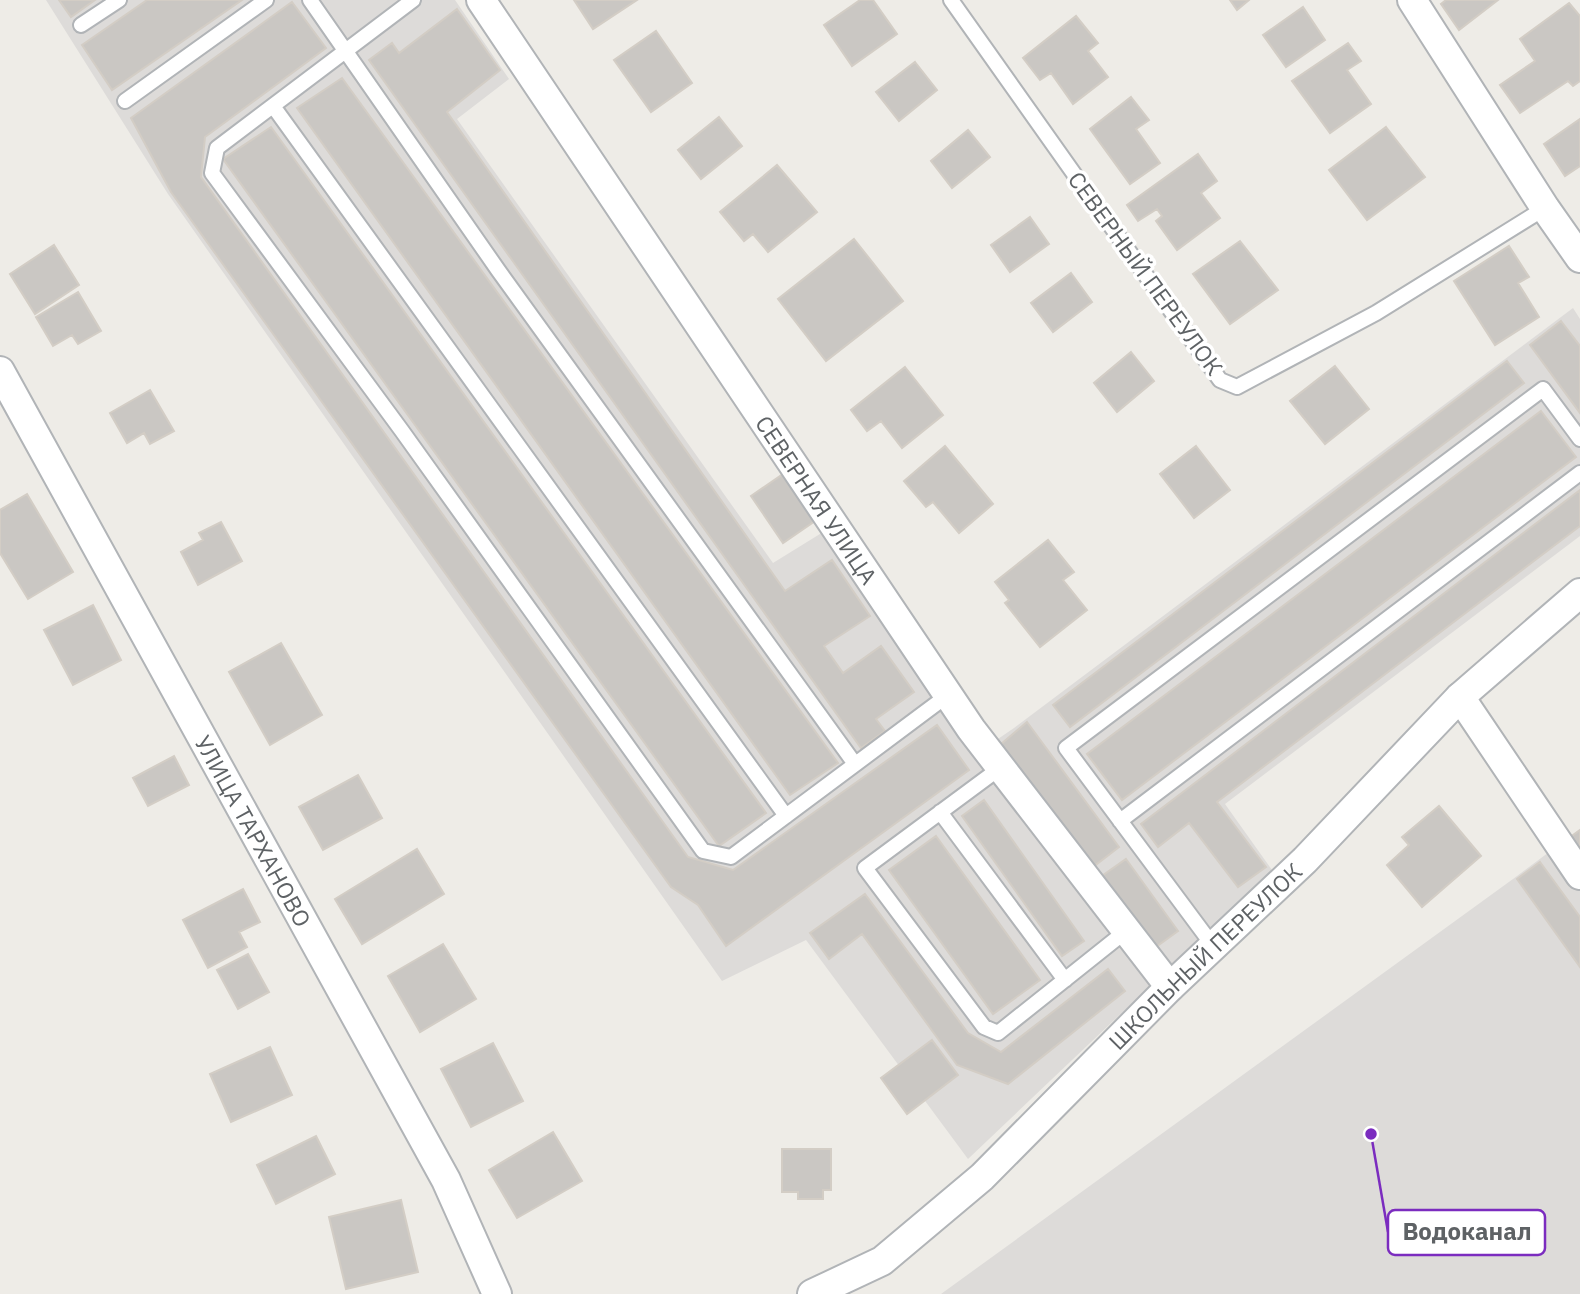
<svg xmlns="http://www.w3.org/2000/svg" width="1580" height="1294" font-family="'IBM Plex Sans',sans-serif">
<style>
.industrial{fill:#dddbd9}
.building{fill:#cac7c3;stroke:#d3cdc5;stroke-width:2}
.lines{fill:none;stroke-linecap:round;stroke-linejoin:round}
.service-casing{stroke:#b1b4b7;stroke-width:18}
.minor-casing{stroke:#b1b4b7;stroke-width:32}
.service{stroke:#fff;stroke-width:14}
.minor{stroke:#fff;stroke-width:28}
.labels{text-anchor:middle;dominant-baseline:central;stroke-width:7;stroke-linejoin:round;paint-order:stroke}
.street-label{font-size:23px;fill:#5e6265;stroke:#fff}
.leader{fill:none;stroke:#7b2cbf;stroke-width:2.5}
.callout-dot{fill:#7b2cbf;stroke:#fff;stroke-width:2.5}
.callout{fill:#fff;stroke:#7b2cbf;stroke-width:2.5}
.callout-label{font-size:24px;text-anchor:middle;font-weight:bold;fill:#5e6265}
</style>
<rect width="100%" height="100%" fill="#eeece7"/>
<!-- industrial -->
<path class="industrial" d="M 46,0 L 455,0 L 509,79 L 457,119 L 773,563 L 828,529 L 979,752 L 1014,728 L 1573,308 L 1580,319 L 1580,536 L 1225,804 L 1272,870 L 968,1159 L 806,940 L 722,981 L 168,194 Z
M 1580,829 L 1580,1294 L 941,1294 L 1513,879 Z"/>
<!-- building -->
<path class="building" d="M 59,0 L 95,0 L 71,17 Z
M 147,0 L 242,0 L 112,90 L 82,45 Z
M 574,0 L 637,0 L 593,29 Z
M 860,0 L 873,0 L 897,34 L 852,66 L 824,25 Z
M 1230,0 L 1249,0 L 1237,10 Z
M 1446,0 L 1498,0 L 1459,30 L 1441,4 Z
M 292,2 L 326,48 L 205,137 L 201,177 L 688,857 L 733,870 L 937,725 L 969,770 L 726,946 L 698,905 L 671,887 L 171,192 L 131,118 Z
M 1569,3 L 1580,16 L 1580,81 L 1573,86 L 1568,81 L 1520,113 L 1500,85 L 1535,61 L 1520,39 Z
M 1303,7 L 1325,40 L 1286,67 L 1263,35 Z
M 457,9 L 500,70 L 447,112 L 785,591 L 832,560 L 870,616 L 824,646 L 843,673 L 881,646 L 914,692 L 876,719 L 885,731 L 861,748 L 369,60 L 392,43 L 399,53 Z
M 1076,16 L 1098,43 L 1088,51 L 1108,77 L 1073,104 L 1051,73 L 1040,80 L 1023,58 Z
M 656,31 L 692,83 L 651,112 L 614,60 Z
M 1348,43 L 1361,61 L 1347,70 L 1371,104 L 1330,133 L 1292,81 Z
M 915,62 L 937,90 L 899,121 L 876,92 Z
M 342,78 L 838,763 L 790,795 L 297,108 Z
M 1131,97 L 1149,120 L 1136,129 L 1160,163 L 1130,184 L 1090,129 Z
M 719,117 L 742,146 L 701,179 L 678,150 Z
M 1580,119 L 1580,166 L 1565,176 L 1544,144 Z
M 271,127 L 766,813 L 719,846 L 223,159 Z
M 1386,127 L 1425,177 L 1367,220 L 1329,170 Z
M 968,130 L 990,157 L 952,188 L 931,161 Z
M 1198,154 L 1217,181 L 1201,193 L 1220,218 L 1177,250 L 1156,221 L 1162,216 L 1157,209 L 1138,221 L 1127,205 Z
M 777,165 L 817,212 L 768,252 L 753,234 L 744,241 L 720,212 Z
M 1030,217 L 1049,244 L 1010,272 L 991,245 Z
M 854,239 L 903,301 L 826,361 L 778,299 Z
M 1240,241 L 1278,290 L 1230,324 L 1193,274 Z
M 54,245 L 79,285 L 35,314 L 10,274 Z
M 1509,246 L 1529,277 L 1518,283 L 1539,317 L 1495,345 L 1454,281 Z
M 1071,273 L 1092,302 L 1053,332 L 1031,303 Z
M 78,292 L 101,331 L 78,344 L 72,335 L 53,346 L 36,317 Z
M 1561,321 L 1580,346 L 1580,413 L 1530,345 Z
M 1131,352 L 1154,381 L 1117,412 L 1094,383 Z
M 1507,361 L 1524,383 L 1070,727 L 1053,705 Z
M 1335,366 L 1369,409 L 1325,444 L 1290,401 Z
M 905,367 L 943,415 L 902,448 L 881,421 L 867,431 L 851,410 Z
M 150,390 L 174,431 L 150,444 L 144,433 L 127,443 L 110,413 Z
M 1541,411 L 1576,457 L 1122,800 L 1087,754 Z
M 945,446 L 993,504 L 959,533 L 933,502 L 926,507 L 904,481 Z
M 1196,446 L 1230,490 L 1194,518 L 1160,474 Z
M 786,472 L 818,519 L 783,543 L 751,496 Z
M 1580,490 L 1580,526 L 1217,802 L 1266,867 L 1238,887 L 1189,823 L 1158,847 L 1141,824 Z
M 27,494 L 73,572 L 28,599 L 0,553 L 0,510 Z
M 221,522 L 242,561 L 198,585 L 181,552 L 203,540 L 199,533 Z
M 1048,540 L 1074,572 L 1063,580 L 1087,610 L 1040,647 L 1005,603 L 1009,600 L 995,582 Z
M 93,605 L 121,660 L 73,685 L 44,630 Z
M 281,643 L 322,715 L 270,745 L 229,672 Z
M 1027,722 L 1119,847 L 1093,867 L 1000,745 Z
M 174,756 L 189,785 L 148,806 L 133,778 Z
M 358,775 L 382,818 L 323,850 L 299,807 Z
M 984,800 L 1084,941 L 1062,956 L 962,816 Z
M 1439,806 L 1481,856 L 1422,907 L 1387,865 L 1409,845 L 1402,837 Z
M 1580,830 L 1580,853 L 1569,838 Z
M 936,836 L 1040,980 L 993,1014 L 889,870 Z
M 417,849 L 444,894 L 362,944 L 335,899 Z
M 1126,859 L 1178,931 L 1153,949 L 1099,878 Z
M 1540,862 L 1580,917 L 1580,967 L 1517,879 Z
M 243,889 L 260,922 L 239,932 L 247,947 L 208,968 L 183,920 Z
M 865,894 L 968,1033 L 1001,1052 L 1108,969 L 1125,991 L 1008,1084 L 957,1065 L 862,934 L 829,959 L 810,933 Z
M 443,944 L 476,999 L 420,1032 L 388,976 Z
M 248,954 L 269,992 L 238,1009 L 217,970 Z
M 932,1040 L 958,1075 L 907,1114 L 881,1078 Z
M 493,1043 L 523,1101 L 471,1127 L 441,1069 Z
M 270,1047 L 292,1095 L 231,1122 L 210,1074 Z
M 553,1132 L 582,1181 L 517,1218 L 489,1170 Z
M 316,1136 L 335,1174 L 276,1204 L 257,1165 Z
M 782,1149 L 831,1149 L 831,1190 L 823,1190 L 823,1199 L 798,1199 L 798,1192 L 782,1192 Z
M 401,1200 L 418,1272 L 346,1289 L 329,1217 Z"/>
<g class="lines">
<defs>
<path id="service" d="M 310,0 L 498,270 L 855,764
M 413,0 L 217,148 L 212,173 L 402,431 L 703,851 L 731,857 L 948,695
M 951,0 L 1220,380 L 1237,387 L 1376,313 L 1545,208
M 81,25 L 119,0
M 125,101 L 266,0
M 273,106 L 786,816
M 1000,768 L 865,868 L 984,1027 L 998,1033 L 1126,931
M 940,812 L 1065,980
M 1120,821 L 1580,473
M 1214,947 L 1066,748 L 1543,389 L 1580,439"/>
<g id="minor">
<path id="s1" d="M 481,0 L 971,729 L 1170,987"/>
<path d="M 1412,0 L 1545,208 L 1580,258"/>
<path id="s2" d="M 0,371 L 446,1180 L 497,1294"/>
<path d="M 1460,697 L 1580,875"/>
<path id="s3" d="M 812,1294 L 882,1261 L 982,1177 L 1170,987 L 1305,860 L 1460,697 L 1580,593"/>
</g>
</defs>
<!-- service casing -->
<use href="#service" class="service-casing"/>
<!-- minor casing -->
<use href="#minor" class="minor-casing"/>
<!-- service -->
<use href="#service" class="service"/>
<!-- minor -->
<use href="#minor" class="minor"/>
</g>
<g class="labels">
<!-- street labels -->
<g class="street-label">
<text transform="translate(1146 273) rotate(54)">СЕВЕРНЫЙ ПЕРЕУЛОК</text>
<text stroke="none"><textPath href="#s1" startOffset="602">СЕВЕРНАЯ УЛИЦА</textPath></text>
<text stroke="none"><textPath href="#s2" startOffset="525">УЛИЦА ТАРХАНОВО</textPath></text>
<text stroke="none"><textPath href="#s3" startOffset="522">ШКОЛЬНЫЙ ПЕРЕУЛОК</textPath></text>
</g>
</g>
<!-- callouts -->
<path class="leader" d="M1371 1134L1388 1232"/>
<circle class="callout-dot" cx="1371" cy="1134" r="7"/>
<rect class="callout" x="1388" y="1210" width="157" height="45" rx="7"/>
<g class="callout-label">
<text x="1467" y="1240">Водоканал</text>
</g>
</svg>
